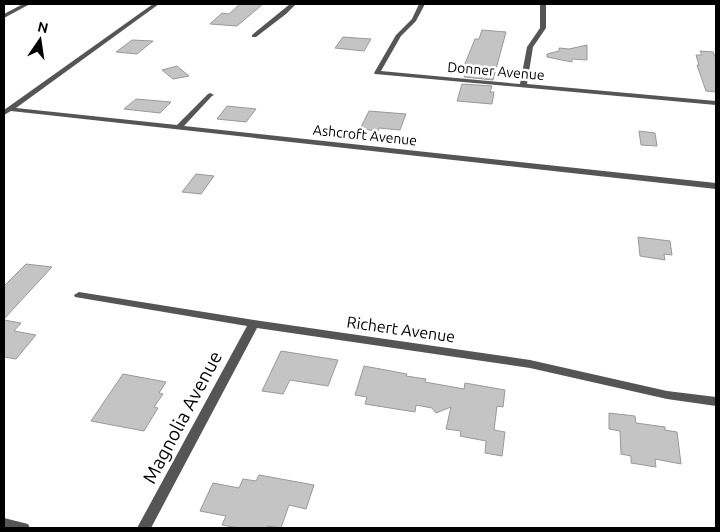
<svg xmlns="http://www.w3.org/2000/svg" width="720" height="532" font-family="Ubuntu,sans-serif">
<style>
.building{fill:#c4c4c4;stroke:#999}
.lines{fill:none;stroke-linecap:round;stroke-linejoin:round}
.minor{fill:#555;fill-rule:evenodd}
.labels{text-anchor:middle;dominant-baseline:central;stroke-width:5;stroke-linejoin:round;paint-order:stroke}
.far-street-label{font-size:14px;fill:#000;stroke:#fff}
.street-label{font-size:16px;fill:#000;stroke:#fff}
.near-street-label{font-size:19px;fill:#000;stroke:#fff}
</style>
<rect width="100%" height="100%" fill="#fff"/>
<!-- building -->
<path class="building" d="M 240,4 L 263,4 L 237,26 L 210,24 L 222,13 L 229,14 Z
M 482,30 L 506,32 L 493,80 L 464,77 L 466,72 L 462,71 L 475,39 L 479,39 Z
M 343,37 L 371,39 L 364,51 L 335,48 Z
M 132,40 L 153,41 L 137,54 L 116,52 Z
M 587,45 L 587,60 L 572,59 L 572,62 L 547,57 L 547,54 L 559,51 L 559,48 L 569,49 Z
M 700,51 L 713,52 L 716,59 L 716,92 L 706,91 L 697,65 L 699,65 L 696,55 L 702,55 Z
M 177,66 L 189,76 L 173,79 L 162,70 Z
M 462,84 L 492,86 L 490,92 L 494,92 L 492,104 L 457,101 Z
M 136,99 L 171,102 L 160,113 L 124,109 Z
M 227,106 L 256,109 L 246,122 L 217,119 Z
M 369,111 L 406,114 L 400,130 L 379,128 L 378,131 L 360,129 Z
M 639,131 L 655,133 L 657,146 L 641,145 Z
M 196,174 L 214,176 L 201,194 L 182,192 Z
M 638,237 L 670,241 L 672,255 L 664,254 L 665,260 L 640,256 Z
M 26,264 L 52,267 L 4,319 L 4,286 Z
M 4,320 L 21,323 L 14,331 L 36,335 L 16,359 L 4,357 Z
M 281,351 L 338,360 L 328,386 L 290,380 L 283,394 L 262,391 Z
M 364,366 L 407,374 L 406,376 L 426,379 L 425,382 L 464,389 L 465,383 L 505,390 L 503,407 L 497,406 L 494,430 L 505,432 L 502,456 L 485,453 L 486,441 L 460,436 L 461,431 L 446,429 L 451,407 L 436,413 L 432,408 L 416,405 L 415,412 L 365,404 L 367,397 L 355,395 Z
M 123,374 L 166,382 L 159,393 L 163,394 L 154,407 L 158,408 L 144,431 L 91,421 Z
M 609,413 L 635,416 L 636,423 L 665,427 L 665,430 L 677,432 L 681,464 L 655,459 L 656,467 L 631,463 L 631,456 L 621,454 L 620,431 L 609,429 Z
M 259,475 L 314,485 L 306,509 L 289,505 L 281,528 L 267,526 L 266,528 L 238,528 L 222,525 L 226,516 L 200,511 L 213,483 L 239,488 L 243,479 L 256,481 Z"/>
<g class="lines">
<!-- minor -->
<path class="minor" d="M 23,4 L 30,4 L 4,18 L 4,14 Z
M 153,4 L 159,4 L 16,108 L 177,125 L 208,94 L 210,93 L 214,95 L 212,96 L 184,126 L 716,183 L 716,189 L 11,111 L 4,115 L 4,110 Z
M 290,4 L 296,4 L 286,14 L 256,37 L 252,37 L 252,35 Z
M 419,4 L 425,4 L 416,21 L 401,36 L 381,71 L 520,84 L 527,47 L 540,28 L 540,4 L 546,4 L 546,28 L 533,47 L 527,84 L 716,101 L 716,105 L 375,74 L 374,73 L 396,35 L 412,19 Z
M 79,292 L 254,320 L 530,360 L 667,391 L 716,397 L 716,406 L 667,399 L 530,368 L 257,328 L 151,528 L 137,528 L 247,326 L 75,297 L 74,295 Z
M 4,518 L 28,524 L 30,528 L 4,528 Z"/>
</g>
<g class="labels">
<!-- far-street labels -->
<g class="far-street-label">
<text transform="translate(496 71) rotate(5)">Donner Avenue</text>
<text transform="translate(365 135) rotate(6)">Ashcroft Avenue</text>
</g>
<!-- street labels -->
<g class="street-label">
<text transform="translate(401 329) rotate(8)">Richert Avenue</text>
</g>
<!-- near-street labels -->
<g class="near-street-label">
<text transform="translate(182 417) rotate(-62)">Magnolia Avenue</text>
</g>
</g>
<!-- border -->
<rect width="720" height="532" fill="none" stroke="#000000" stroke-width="10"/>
<!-- north arrow -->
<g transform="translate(40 40) rotate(13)" stroke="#ffffff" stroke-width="4" paint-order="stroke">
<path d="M0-4L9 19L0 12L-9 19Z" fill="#000000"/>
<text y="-8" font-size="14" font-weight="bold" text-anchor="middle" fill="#000000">N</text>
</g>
</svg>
